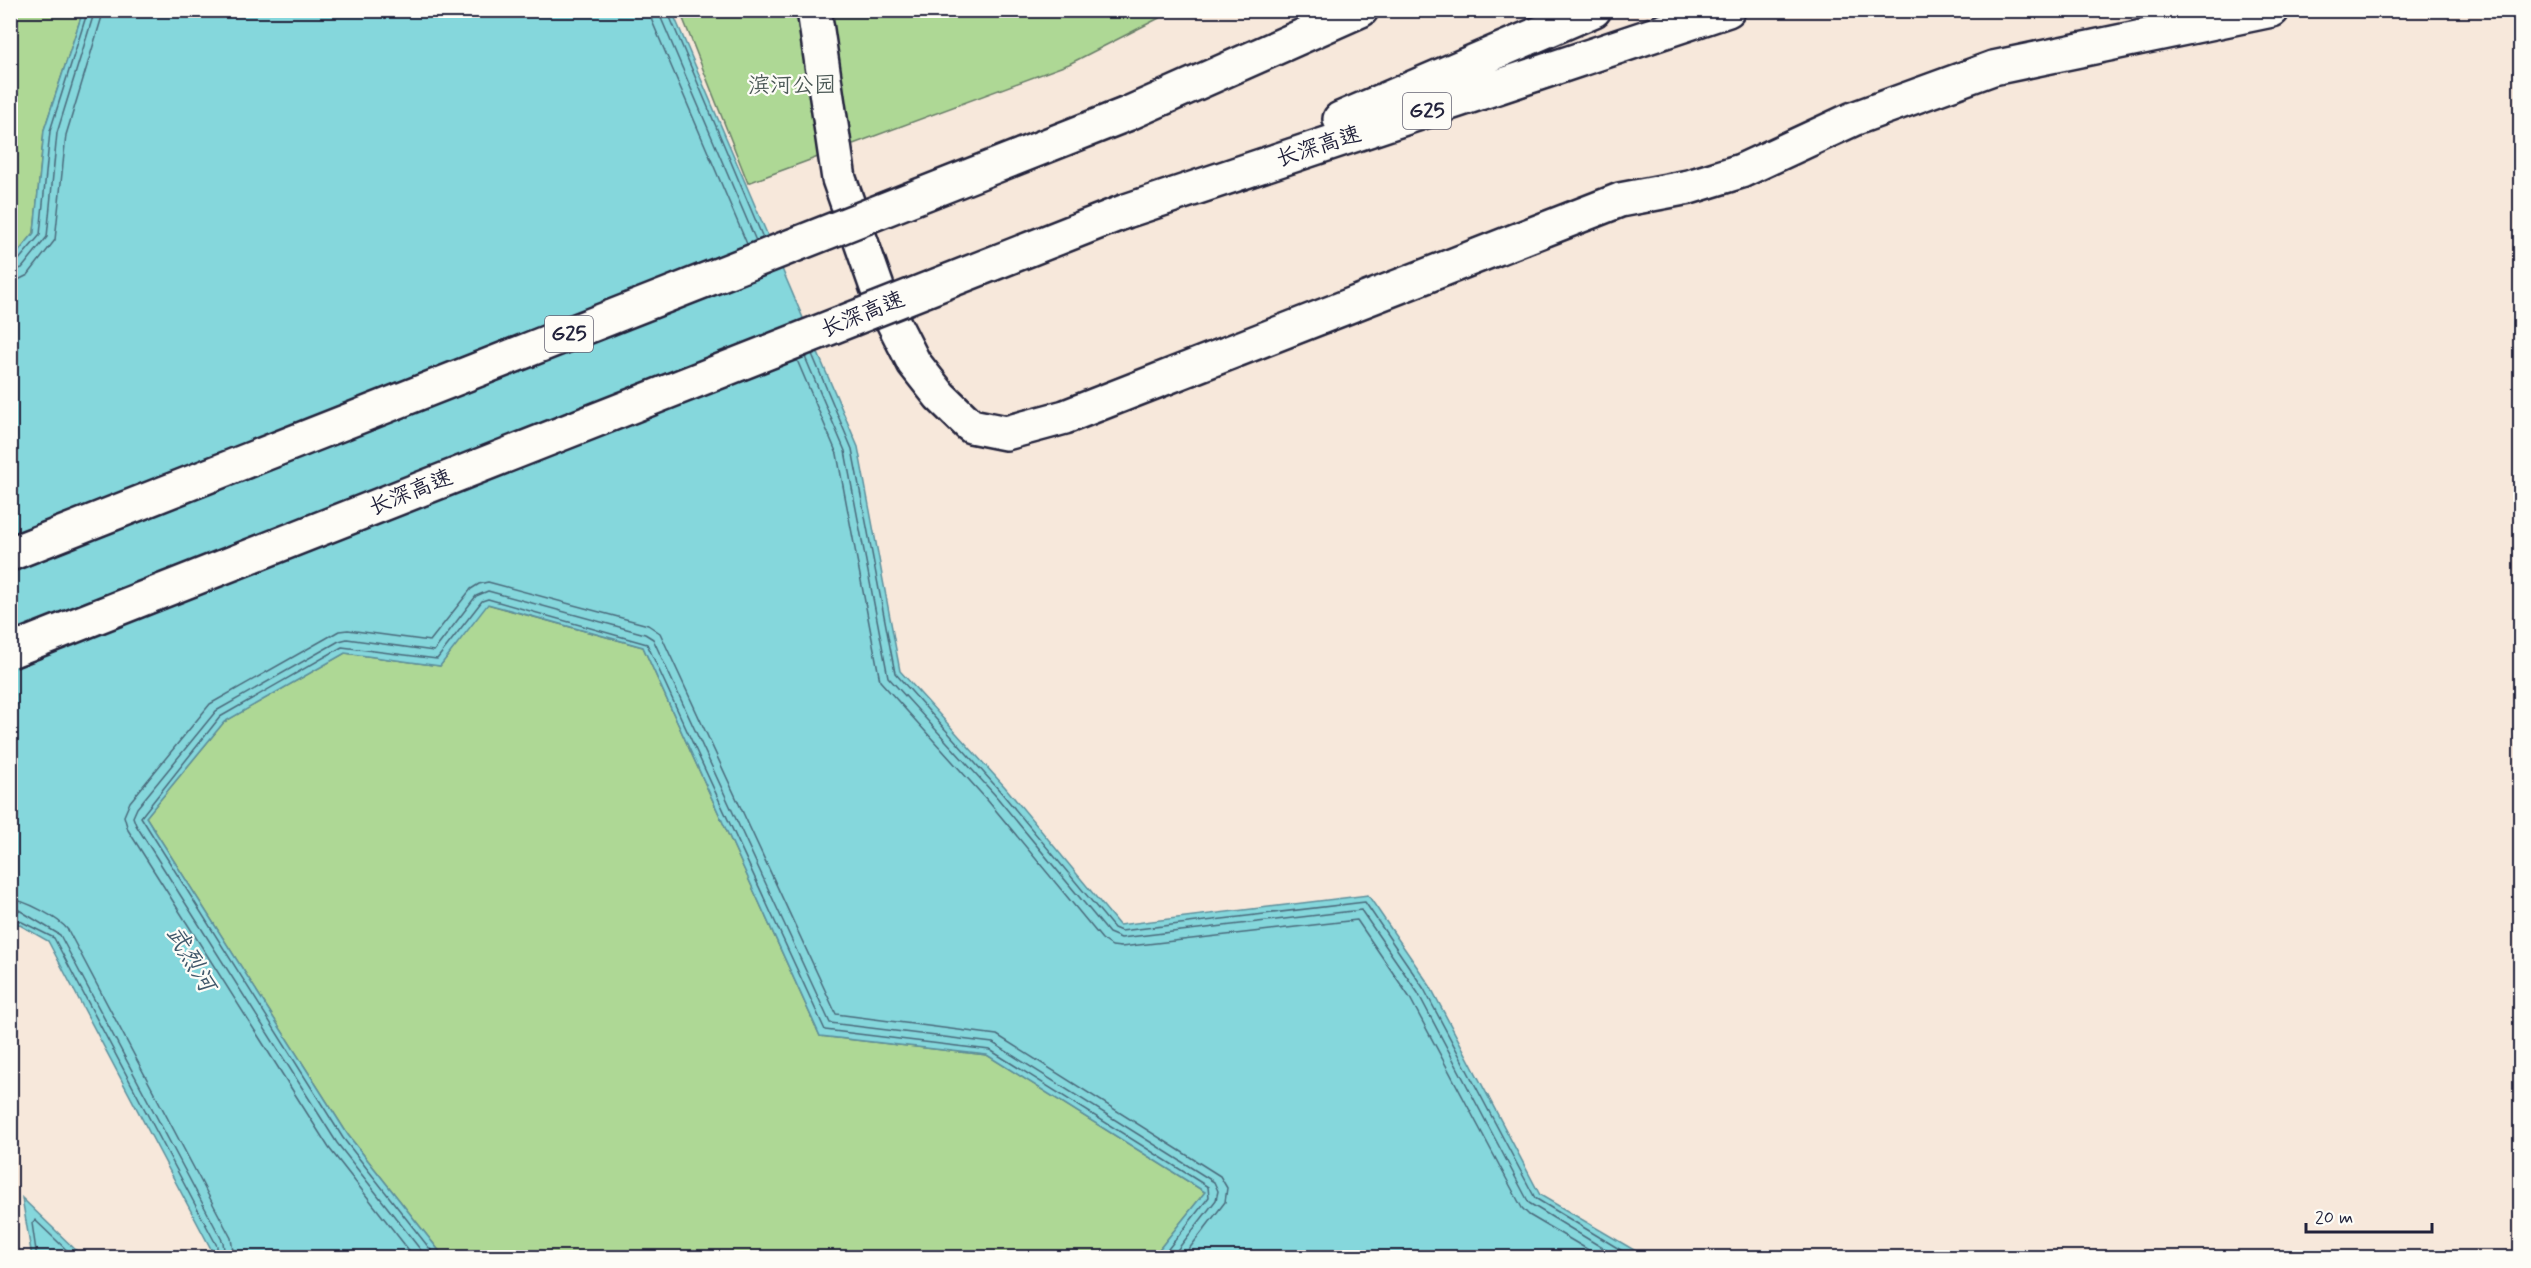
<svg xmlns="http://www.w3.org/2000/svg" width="2531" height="1268" font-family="Mynerve,'LXGW WenKai TC',sans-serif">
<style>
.green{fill:#aed895;stroke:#687d68;stroke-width:1.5}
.water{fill:#85d7dc;stroke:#5d8f9c;stroke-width:1.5}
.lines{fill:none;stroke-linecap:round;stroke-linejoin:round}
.shore{stroke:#4a6a7b;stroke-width:1.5}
.minor-casing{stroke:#22223b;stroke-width:38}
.highway-casing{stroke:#22223b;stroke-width:38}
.minor{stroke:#fdfcf7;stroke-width:33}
.highway{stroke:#fdfcf7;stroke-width:33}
.highway-bridge-casing{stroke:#22223b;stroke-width:38;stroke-linecap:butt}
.highway-bridge{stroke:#fdfcf7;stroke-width:33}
.labels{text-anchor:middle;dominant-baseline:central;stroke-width:4.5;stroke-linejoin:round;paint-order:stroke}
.shield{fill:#fdfcf7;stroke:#646373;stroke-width:1.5}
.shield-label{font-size:21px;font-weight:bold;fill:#22223b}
.park-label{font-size:22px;fill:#4c5956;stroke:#fdfcf7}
.street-label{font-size:22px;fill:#22223b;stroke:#fdfcf7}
.water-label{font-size:24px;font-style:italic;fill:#40586b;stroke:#fdfcf7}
</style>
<rect width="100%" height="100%" fill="#f7e8db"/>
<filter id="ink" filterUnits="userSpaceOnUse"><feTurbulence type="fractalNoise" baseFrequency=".0167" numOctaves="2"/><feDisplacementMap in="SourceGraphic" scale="12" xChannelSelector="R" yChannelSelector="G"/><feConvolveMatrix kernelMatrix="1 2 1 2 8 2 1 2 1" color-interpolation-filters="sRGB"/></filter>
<g filter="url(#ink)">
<!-- green -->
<path class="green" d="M 11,11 L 83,11 L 44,130 L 34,233 L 11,261 Z
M 680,11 L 1173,11 L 1069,64 L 748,183 Z
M 487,604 L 643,647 L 820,1036 L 987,1055 L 1205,1192 L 1153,1257 L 444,1257 L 348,1135 L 146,817 L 224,722 L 345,653 L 440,666 Z"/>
<!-- water -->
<path class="water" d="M 83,11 L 672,11 L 858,447 L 900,671 L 1005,787 L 1119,925 L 1368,895 L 1430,986 L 1540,1195 L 1646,1257 L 1153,1257 L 1205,1192 L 987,1055 L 820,1036 L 643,647 L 488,604 L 440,666 L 345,653 L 224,722 L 146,817 L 348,1135 L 444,1257 L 211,1257 L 211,1249 L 48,941 L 11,920 L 11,261 L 34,233 L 44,130 Z
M 22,1198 L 83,1257 L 32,1257 Z"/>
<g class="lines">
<!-- shore -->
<path class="shore" d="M 650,10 L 652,21 L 747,244
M 659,10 L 661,18 L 756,241
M 667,10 L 763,238
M 10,264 L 17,262 L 40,235 L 50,131 L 88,10
M 10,272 L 22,268 L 47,237 L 57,133 L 95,10
M 10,281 L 20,279 L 28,275 L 55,240 L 66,135 L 104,10
M 812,354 L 852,449 L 895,673 L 1000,791 L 1114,928 L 1121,931 L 1365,902 L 1424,989 L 1535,1198 L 1634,1258
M 805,357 L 845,451 L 888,677 L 995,795 L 1109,933 L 1121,938 L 1361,910 L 1418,993 L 1529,1203 L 1619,1258
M 797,360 L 837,454 L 880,681 L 988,801 L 1102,939 L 1112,946 L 1121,947 L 1357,920 L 1410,998 L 1522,1208 L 1529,1215 L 1602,1258
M 10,899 C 25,900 59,918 68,930 L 231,1238 L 234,1258
M 10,908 L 19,910 L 60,935 L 223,1242 L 225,1258
M 10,916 L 54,938 L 217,1246 L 217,1258
M 37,1258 L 32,1223 L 35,1220 L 75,1258
M 415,1258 L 329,1148 L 128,830 L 124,816 L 130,802 L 210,704 L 339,631 L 348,630 L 430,641 L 471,589 L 479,584 L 488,582 L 648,625 L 660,633 L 836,1014 L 997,1035 L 1220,1176 L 1227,1188 L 1225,1202 L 1182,1258
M 427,1258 L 337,1143 L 136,825 L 133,817 L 137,808 L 216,711 L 339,641 L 347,639 L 434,651 L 476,596 L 488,591 L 645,634 L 653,639 L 830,1023 L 993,1043 L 1214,1182 L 1218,1191 L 1216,1200 L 1171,1258
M 437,1258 L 343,1138 L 141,817 L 220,717 L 342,647 L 437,659 L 482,601 L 488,599 L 647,644 L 825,1030 L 990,1050 L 1208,1187 L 1209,1197 L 1161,1258"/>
<defs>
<path id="minor" d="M 814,10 L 839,179 L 880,296 L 914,363 L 940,396 L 971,426 L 1006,433 L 1065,417 L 1620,200 L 1689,187 L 1741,171 L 1853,119 L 1993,68 L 2272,10"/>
<path id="highway" d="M 1127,114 L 1361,10
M 1340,119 L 1594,10
M 1126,211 L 1728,10"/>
</defs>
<!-- minor casing -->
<use href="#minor" class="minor-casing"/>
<!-- highway casing -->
<use href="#highway" class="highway-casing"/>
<!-- minor -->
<use href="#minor" class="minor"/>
<!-- highway -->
<use href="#highway" class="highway"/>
<defs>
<path id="highway-bridge" d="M 10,554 L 1127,114
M 10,651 L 1126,211"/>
</defs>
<!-- highway-bridge casing -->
<use href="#highway-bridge" class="highway-bridge-casing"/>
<!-- highway-bridge -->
<use href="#highway-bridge" class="highway-bridge"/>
</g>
</g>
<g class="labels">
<!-- shield labels -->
<g class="shield">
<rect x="1403" y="93" width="48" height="36" rx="4.5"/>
<rect x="545" y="316" width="48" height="36" rx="4.5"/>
</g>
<g class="shield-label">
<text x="1427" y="111">G25</text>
<text x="569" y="334">G25</text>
</g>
<!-- park labels -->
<g class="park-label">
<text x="792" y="86">滨河公园</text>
</g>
<!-- street labels -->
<g class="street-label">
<text transform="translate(1319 147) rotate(-18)">长深高速</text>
<text transform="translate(863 315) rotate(-22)">长深高速</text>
<text transform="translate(411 493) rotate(-22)">长深高速</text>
</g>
<!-- water labels -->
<g class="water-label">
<text transform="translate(190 959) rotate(59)">武烈河</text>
</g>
</g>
<!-- margin -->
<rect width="2531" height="1268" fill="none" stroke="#fdfcf7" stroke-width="36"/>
<rect x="18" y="18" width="2495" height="1232" fill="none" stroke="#22223b" stroke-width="2" filter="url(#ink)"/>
<!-- scale -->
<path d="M2306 1223v9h126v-9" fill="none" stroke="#22223b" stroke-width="3"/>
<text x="2315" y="1223" font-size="18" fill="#22223b" stroke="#fdfcf7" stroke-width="4.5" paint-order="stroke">20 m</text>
</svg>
